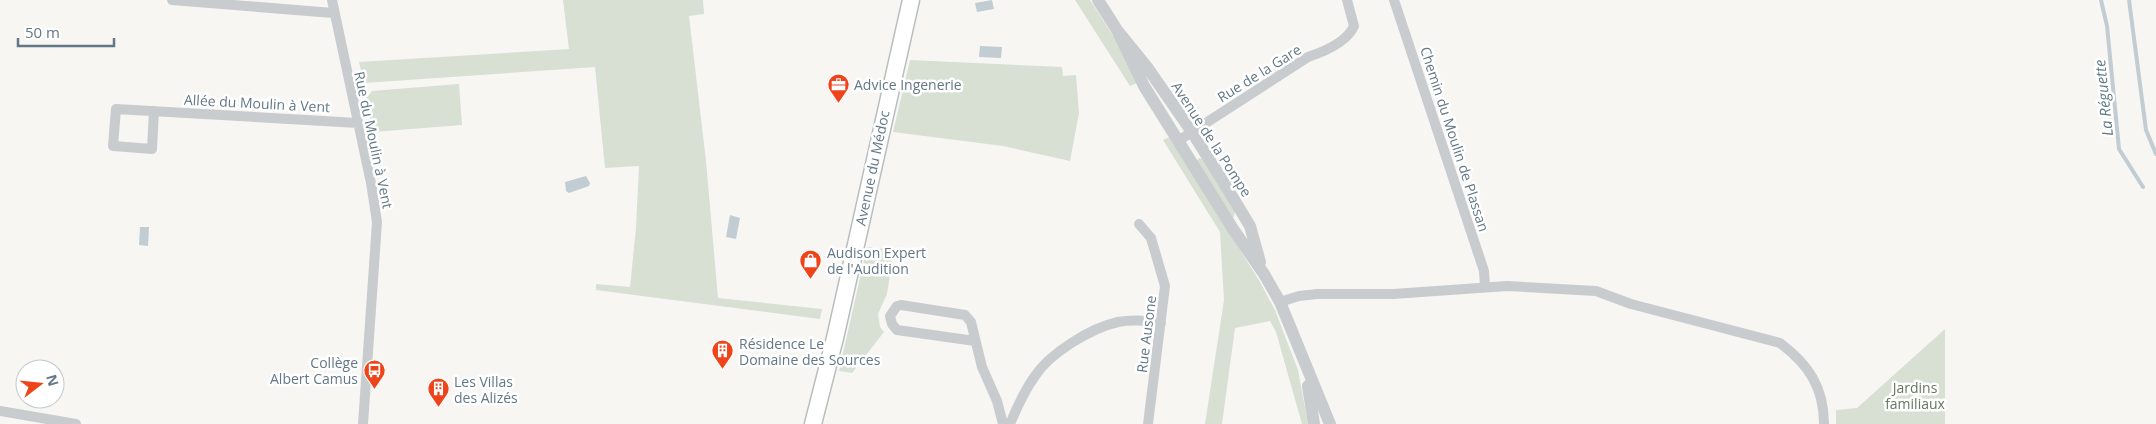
<svg xmlns="http://www.w3.org/2000/svg" width="2156" height="424" font-family="'Open Sans',sans-serif">
<style>
.green{fill:#d8dfd3}
.water{fill:#c1cdd2}
.lines{fill:none;stroke-linecap:round;stroke-linejoin:round}
.stream{stroke:#c1cdd2;stroke-width:4}
.primary-casing{stroke:#b9bdc0;stroke-width:19}
.minor{stroke:#c9cccf;stroke-width:10}
.tertiary{stroke:#c9cccf;stroke-width:12}
.primary{stroke:#fff;stroke-width:16}
.labels{text-anchor:middle;dominant-baseline:central;stroke-width:5;stroke-linejoin:round;paint-order:stroke}
.street-label{font-size:14px;fill:#637886;stroke:#fff}
.poi-label{font-size:14px;fill:#637886;stroke:#fff;text-anchor:start}
.park-label{font-size:14px;fill:#65785e;stroke:#fff}
.water-label{font-size:15px;font-style:italic;fill:#5f7a83;stroke:#fff}
</style>
<rect width="100%" height="100%" fill="#f7f6f3"/>
<!-- green -->
<path class="green" d="M 563,0 L 703,0 L 704,14 L 689,16 L 706,161 L 718,298 L 822,309 L 820,319 L 596,290 L 596,284 L 630,287 L 636,228 L 639,166 L 605,168 L 595,67 L 364,83 L 359,62 L 569,49 Z
M 1075,0 L 1090,0 L 1119,45 L 1137,83 L 1130,86 Z
M 910,60 L 1062,67 L 1063,76 L 1076,75 L 1079,113 L 1070,161 L 1003,146 L 893,132 Z
M 459,84 L 462,125 L 373,132 L 366,99 L 372,91 Z
M 1170,137 L 1260,282 L 1275,310 L 1298,370 L 1308,424 L 1302,424 L 1276,332 L 1270,321 L 1235,328 L 1222,424 L 1205,424 L 1224,300 L 1220,232 L 1163,140 Z
M 1199,158 L 1202,159 L 1235,210 L 1234,217 L 1230,217 L 1197,161 Z
M 867,247 L 894,250 L 887,294 L 878,314 L 880,327 L 884,332 L 852,373 L 839,371 Z
M 1945,329 L 1945,424 L 1836,424 L 1836,410 L 1857,408 Z"/>
<!-- water -->
<path class="water" d="M 992,0 L 994,9 L 977,12 L 975,3 Z
M 980,46 L 1002,47 L 1001,58 L 979,57 Z
M 586,176 L 590,183 L 589,186 L 569,193 L 566,191 L 565,182 Z
M 730,215 L 740,218 L 736,239 L 726,237 Z
M 140,227 L 149,227 L 148,246 L 139,245 Z"/>
<g class="lines">
<!-- stream -->
<path class="stream" d="M 2101,0 L 2107,26 L 2119,149 L 2143,187
M 2129,0 L 2146,130 L 2156,154"/>
<defs>
<path id="primary" d="M 813,424 L 835,338 L 911,0"/>
</defs>
<!-- primary casing -->
<use href="#primary" class="primary-casing"/>
<!-- minor -->
<path class="minor" d="M 172,0 L 333,13
M 332,0 L 371,183 L 377,222 L 363,424
M 1394,0 L 1484,271 L 1485,287
M 154,111 L 152,149 L 113,146 L 116,109 L 358,123
M 1178,141 L 1308,57 C 1323,52 1347,42 1354,26 L 1347,0
M 1139,224 L 1151,238 L 1165,286 L 1148,424
M 1280,302 L 1299,296 L 1317,294 L 1393,294 L 1507,286 L 1596,291 L 1631,304 L 1780,343 C 1808,364 1824,387 1824,424
M 975,341 L 897,330 L 892,324 L 890,316 L 897,306 L 901,305 L 965,315 L 971,322 L 982,367 L 997,401 L 1003,424
M 0,411 L 76,424
M 1010,424 C 1017,407 1024,391 1035,376 C 1050,353 1091,328 1118,322 C 1133,319 1146,321 1161,323"/>
<!-- tertiary -->
<path class="tertiary" d="M 1098,0 L 1117,30 L 1147,67 L 1192,132 L 1224,183 L 1250,226 L 1260,262
M 1117,30 L 1144,86 L 1233,229 L 1264,274 L 1280,302 L 1330,424
M 1308,386 L 1314,424"/>
<!-- primary -->
<use href="#primary" class="primary"/>
</g>
<!-- icons -->
<defs>
<symbol id="office-pin" viewBox="-11 -11 22 30"><path d="M0 17L-7.5 6A9.5 9.5 0 1 1 7.5 6Z" fill="#ef431a" stroke="#fff"/><path d="M-6-3h4V-5.5h4V-3h4V5H-6ZM-1-4.5V-3h2v-1.5ZM-6 0V1H6V0Z" fill="#fff"/></symbol>
<symbol id="shop-pin" viewBox="-11 -11 22 30"><path d="M0 17L-7.5 6A9.5 9.5 0 1 1 7.5 6Z" fill="#ef431a" stroke="#fff"/><path d="M-5-2.5h2.3a2.7 3.5 0 0 1 5.4 0H5L5.5 6h-11ZM-1.5-2.5h3a1.5 2.3 0 0 0-3 0Z" fill="#fff"/></symbol>
<symbol id="building-pin" viewBox="-11 -11 22 30"><path d="M0 17L-7.5 6A9.5 9.5 0 1 1 7.5 6Z" fill="#ef431a" stroke="#fff"/><path d="M-4-6H4V6H1V3H-1V6H-4ZM-2.5-4.3h1.7v1.8h-1.7ZM.8-4.3h1.7v1.8H.8ZM-2.5-1h1.7V.8h-1.7ZM.8-1h1.7V.8H.8Z" fill="#fff"/></symbol>
<symbol id="bus-pin" viewBox="-11 -11 22 30"><path d="M0 17L-7.5 6A9.5 9.5 0 1 1 7.5 6Z" fill="#ef431a" stroke="#fff"/><path d="M-5-6H5V4H4V6H2V4H-2V6H-4V4H-5ZM-3.5-4V0h7V-4ZM-3.5 1.2v1.5H-2V1.2ZM2 1.2v1.5H3.5V1.2Z" fill="#fff"/></symbol>
</defs>
<g fill-rule="evenodd">
<use href="#office-pin" x="826" y="72" width="25" height="34"/>
<use href="#shop-pin" x="798" y="248" width="25" height="34"/>
<use href="#building-pin" x="710" y="338" width="25" height="34"/>
<use href="#bus-pin" x="362" y="358" width="25" height="34"/>
<use href="#building-pin" x="426" y="376" width="25" height="34"/>
</g>
<g class="labels">
<!-- street labels -->
<g class="street-label">
<text transform="translate(1259 73) rotate(-32)">Rue de la Gare</text>
<text transform="translate(257 103) rotate(3)">Allée du Moulin à Vent</text>
<text transform="translate(1212 139) rotate(57)">Avenue de la Pompe</text>
<text transform="translate(1455 139) rotate(72)">Chemin du Moulin de Plassan</text>
<text transform="translate(374 140) rotate(78)">Rue du Moulin à Vent</text>
<text transform="translate(872 168) rotate(-78)">Avenue du Médoc</text>
<text transform="translate(1146 334) rotate(-83)">Rue Ausone</text>
</g>
<!-- poi labels -->
<g class="poi-label">
<text x="854" y="84">Advice Ingenerie</text>
<text x="827" y="252">Audison Expert<tspan x="827" dy="16">de l'Audition</tspan></text>
<text x="739" y="343">Résidence Le<tspan x="739" dy="16">Domaine des Sources</tspan></text>
<text x="358" y="362" text-anchor="end">Collège<tspan x="358" dy="16">Albert Camus</tspan></text>
<text x="454" y="381">Les Villas<tspan x="454" dy="16">des Alizés</tspan></text>
</g>
<!-- park labels -->
<g class="park-label">
<text x="1915" y="387">Jardins<tspan x="1915" dy="16">familiaux</tspan></text>
</g>
<!-- water labels -->
<g class="water-label">
<text transform="translate(2103 98) rotate(-96)">La Réguette</text>
</g>
</g>
<!-- north arrow -->
<g transform="translate(40 384) rotate(74)"><circle r="24" fill="#ffffff" stroke="#c1c9cf"/>
<path d="M0-4L9 19L0 12L-9 19Z" fill="#ef431a"/>
<text y="-8" font-size="14" font-weight="bold" text-anchor="middle" fill="#637886">N</text>
</g>
<!-- scale -->
<path d="M18 38v8h96v-8" fill="none" stroke="#637886" stroke-width="2.5"/>
<text x="25" y="38" font-size="15" fill="#637886" stroke="#ffffff" stroke-width="4" paint-order="stroke">50 m</text>
</svg>
